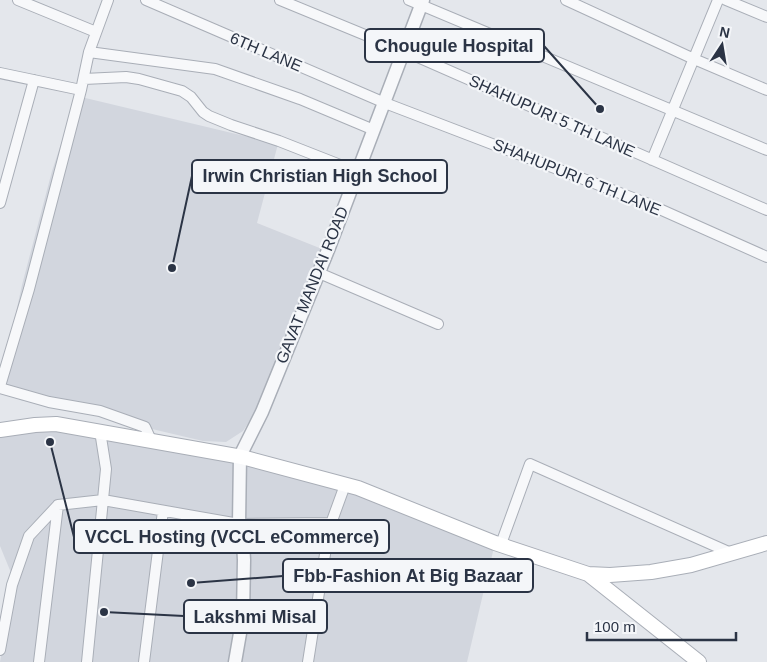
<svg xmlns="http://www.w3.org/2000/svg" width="767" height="662" font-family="Arial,sans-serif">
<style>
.built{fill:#d2d6de}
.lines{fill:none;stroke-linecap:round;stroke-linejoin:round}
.minor-casing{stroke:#a9aeb7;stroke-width:12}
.tertiary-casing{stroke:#a9aeb7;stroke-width:15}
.secondary-casing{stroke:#a9aeb7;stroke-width:16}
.minor{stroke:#f7f8fa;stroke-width:10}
.tertiary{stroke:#f7f8fa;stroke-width:12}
.secondary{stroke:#fff;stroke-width:14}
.labels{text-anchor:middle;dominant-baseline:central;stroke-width:4.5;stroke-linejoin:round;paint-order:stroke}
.street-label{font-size:16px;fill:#2b3445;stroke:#f4f6f9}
.leader{fill:none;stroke:#2b3445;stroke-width:2}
.callout-dot{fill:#2b3445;stroke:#f4f6f9;stroke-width:2}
.callout{fill:#f4f6f9;stroke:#2b3445;stroke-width:2}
.callout-label{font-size:18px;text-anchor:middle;font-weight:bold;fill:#2b3445}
</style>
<rect width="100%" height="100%" fill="#e4e7ec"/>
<!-- built -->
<path class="built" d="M 77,96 L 278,144 L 257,223 L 327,251 L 257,410 L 243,431 L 226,442 L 203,441 L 84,413 L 20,400 L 0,386 L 22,285 L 52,171 Z
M 87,429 L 358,488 L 495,543 L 467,662 L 0,662 L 14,580 L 0,546 L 0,430 Z"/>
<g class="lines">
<defs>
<path id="minor" d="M 18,0 L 96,32
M 146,0 L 385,103 L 646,203 L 767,257
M 280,0 L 404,51 L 767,210
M 409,0 L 767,150
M 566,0 L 694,59 L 767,90
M 726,0 L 767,17
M 89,52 L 215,69 L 300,99 L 374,130
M 0,73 L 81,90 L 89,52 L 108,0
M 84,79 L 126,77 L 139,79 L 182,91 L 191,97 L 203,112 L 209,116 L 231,125 L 279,141 L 358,172
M 652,160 L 718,0
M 0,203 L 34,80
M 319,273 L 438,324
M 0,386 L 29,289 L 81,90
M 0,388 L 49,402 L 100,411 L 145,427 L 151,440
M 501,544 L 530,464 L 731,553
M 0,650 L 12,585 L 29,536 L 58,505
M 39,662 L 58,505 L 103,500 L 239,524 L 332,523
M 87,662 L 106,469 L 100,431
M 144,662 L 163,511
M 308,662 L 329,529 L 345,485"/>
<path id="tertiary" d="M 235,662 L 243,616 L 244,560 L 243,542 L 239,524 L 240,456 L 262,412 L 328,250 L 423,0"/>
<path id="secondary" d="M 0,430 L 35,425 L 56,424 L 242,457 L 358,488 L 495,543 L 588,574 L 610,575 L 651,572 L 691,565 L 767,543
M 588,574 L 699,662"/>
</defs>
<!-- minor casing -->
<use href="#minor" class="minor-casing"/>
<!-- tertiary casing -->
<use href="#tertiary" class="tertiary-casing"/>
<!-- secondary casing -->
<use href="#secondary" class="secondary-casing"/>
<!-- minor -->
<use href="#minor" class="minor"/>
<!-- tertiary -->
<use href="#tertiary" class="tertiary"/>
<!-- secondary -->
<use href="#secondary" class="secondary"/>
</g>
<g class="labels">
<!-- street labels -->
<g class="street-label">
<text transform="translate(266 52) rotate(23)">6TH LANE</text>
<text transform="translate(552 116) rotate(24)">SHAHUPURI 5 TH LANE</text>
<text transform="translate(577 177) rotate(22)">SHAHUPURI 6 TH LANE</text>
<text transform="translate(312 285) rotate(-68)">GAVAT MANDAI ROAD</text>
</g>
</g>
<!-- callouts -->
<path class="leader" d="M600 109L544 46M172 268L192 176M50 442L74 537M191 583L283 576M104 612L184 616"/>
<g class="callout-dot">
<circle cx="600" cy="109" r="5"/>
<circle cx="172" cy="268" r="5"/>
<circle cx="50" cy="442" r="5"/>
<circle cx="191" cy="583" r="5"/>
<circle cx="104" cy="612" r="5"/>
</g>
<g class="callout">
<rect x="365" y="29" width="179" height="33" rx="5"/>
<rect x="192" y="160" width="255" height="33" rx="5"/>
<rect x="74" y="520" width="315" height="33" rx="5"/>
<rect x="283" y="559" width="250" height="33" rx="5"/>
<rect x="184" y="600" width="143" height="33" rx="5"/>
</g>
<g class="callout-label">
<text x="454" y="52">Chougule Hospital</text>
<text x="320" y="182">Irwin Christian High School</text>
<text x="232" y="543">VCCL Hosting (VCCL eCommerce)</text>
<text x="408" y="582">Fbb-Fashion At Big Bazaar</text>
<text x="255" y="623">Lakshmi Misal</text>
</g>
<!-- north arrow -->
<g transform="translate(722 45) rotate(12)" stroke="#f4f6f9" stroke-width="4" paint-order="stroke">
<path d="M0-4L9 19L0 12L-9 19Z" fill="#2b3445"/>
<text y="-8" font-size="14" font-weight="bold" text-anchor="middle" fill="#2b3445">N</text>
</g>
<!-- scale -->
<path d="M587 632v8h149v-8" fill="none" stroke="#2b3445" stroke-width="2.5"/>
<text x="594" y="632" font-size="15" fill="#2b3445" stroke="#f4f6f9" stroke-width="4" paint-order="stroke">100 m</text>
</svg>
